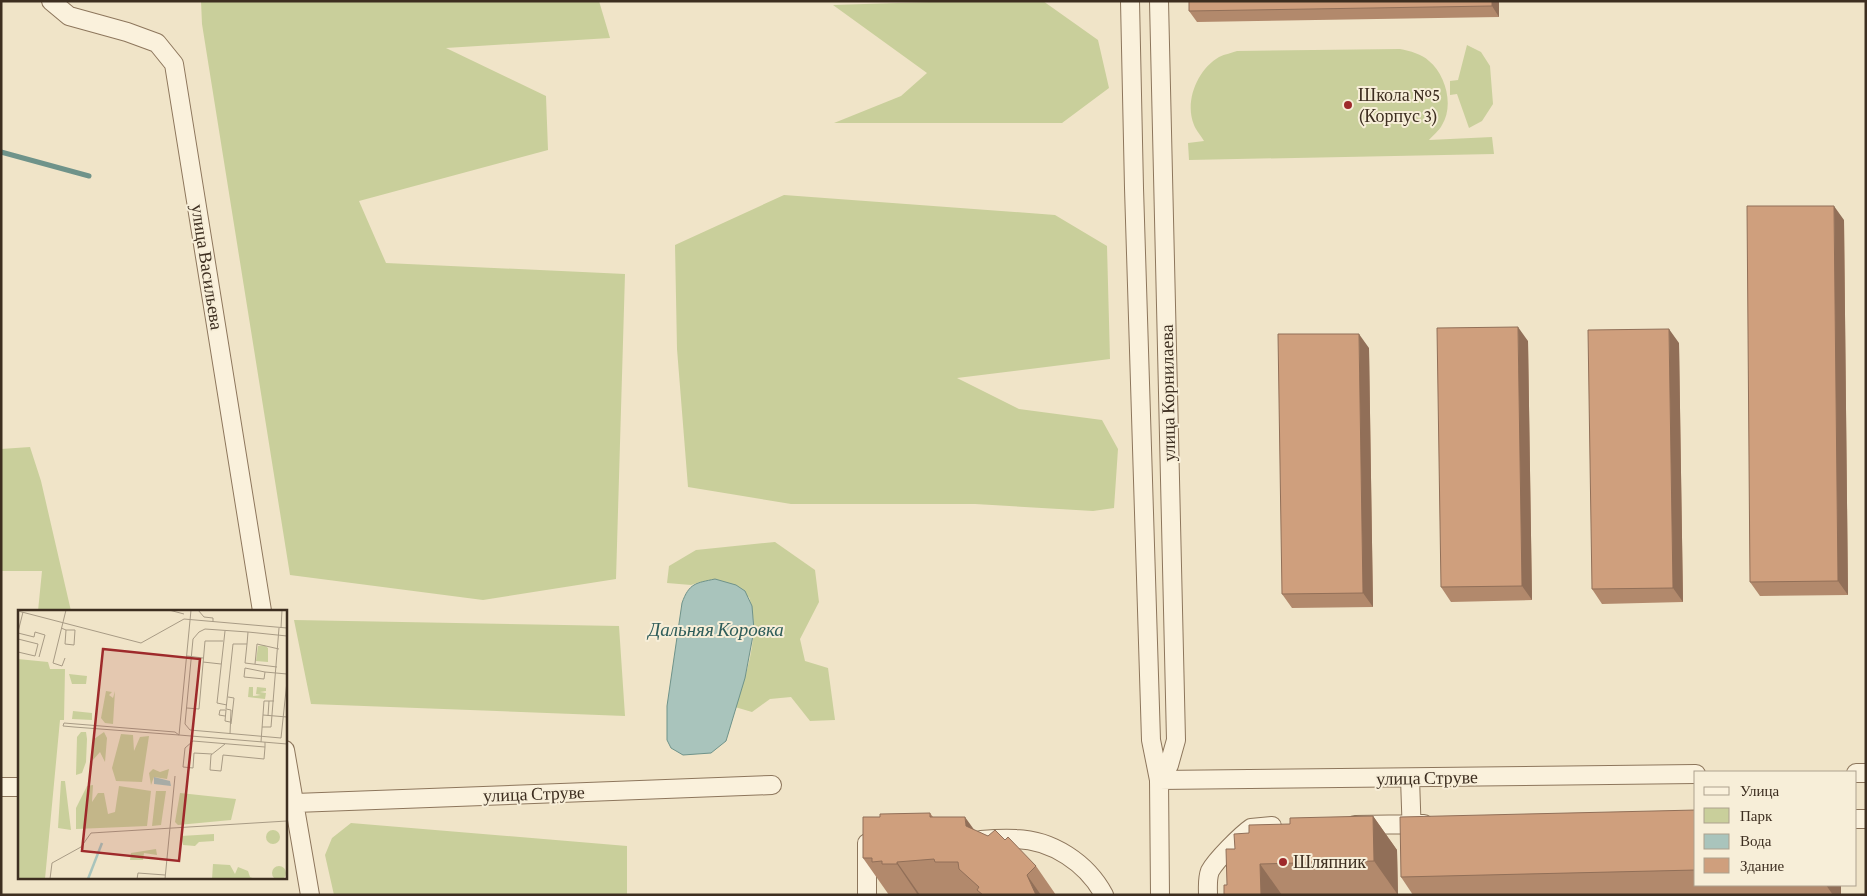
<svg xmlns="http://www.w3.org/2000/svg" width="1867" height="896" font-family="'Crimson Pro',serif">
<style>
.green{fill:#c9cf9b}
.water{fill:#a9c4bc;stroke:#6f938a}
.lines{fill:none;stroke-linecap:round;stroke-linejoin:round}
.stream{stroke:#6f938a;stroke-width:5}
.minor-casing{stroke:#8d765c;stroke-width:20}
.minor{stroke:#faf1dc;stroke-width:18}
.wall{fill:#b2896c}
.shaded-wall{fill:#916f58}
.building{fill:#cf9f7d;stroke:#916f58}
.poi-dot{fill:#9e2a2b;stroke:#f7eed8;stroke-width:2}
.labels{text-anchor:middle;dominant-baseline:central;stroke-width:4;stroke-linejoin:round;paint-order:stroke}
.poi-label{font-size:18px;fill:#3d2e20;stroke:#f7eed8;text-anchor:start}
.street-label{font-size:18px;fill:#3d2e20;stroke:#f7eed8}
.water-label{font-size:19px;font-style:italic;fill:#2f5d5a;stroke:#f7eed8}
.inset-river{fill:none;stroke:#a9c4bc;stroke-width:2.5}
.inset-road{fill:none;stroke:#a89b85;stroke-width:1}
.view{fill:#9e2a2b;fill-opacity:0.15;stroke:#9e2a2b;stroke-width:2.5}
.inset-edge{fill:none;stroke:#3d2e20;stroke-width:2.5}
</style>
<rect width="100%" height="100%" fill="#f0e4c8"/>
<!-- green -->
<path class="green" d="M 201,1 L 599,1 L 610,38 L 446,48 L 546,96 L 548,150 L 359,201 L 386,263 L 625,274 L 616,579 L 483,600 L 290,575 L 202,24 Z
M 960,1 L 1043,1 L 1098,40 L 1109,88 L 1062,123 L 834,123 L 901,96 L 927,73 L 833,5 Z
M 1467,45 L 1481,52 L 1490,66 L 1493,104 L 1482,121 L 1469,128 L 1457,94 L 1450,95 L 1450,81 L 1458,80 Z
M 1400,49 C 1410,51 1422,54 1429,61 C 1446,75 1454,106 1442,125 C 1439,131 1433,135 1429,140 L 1492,137 L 1494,154 L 1189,160 L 1188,143 L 1204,141 C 1201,136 1196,130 1194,125 C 1184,101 1198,69 1219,57 C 1225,54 1232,53 1237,51 Z
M 784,195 L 1055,215 L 1107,246 L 1110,359 L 957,378 L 1019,409 L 1102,420 L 1118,449 L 1114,508 L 1093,511 L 975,504 L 791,504 L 688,487 L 677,349 L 675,245 Z
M 30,447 L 41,481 L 71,611 L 38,611 L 42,571 L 1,571 L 1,449 Z
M 775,542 L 815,570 L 819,602 L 800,639 L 805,661 L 828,668 L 835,720 L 810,721 L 791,697 L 770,699 L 752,712 L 735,707 C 747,673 761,632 749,597 L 700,582 L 691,585 L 667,583 L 669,566 L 696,550 Z
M 294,620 L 619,626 L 625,716 L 311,704 Z
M 351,823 L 627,846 L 627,895 L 334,895 L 325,855 L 332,838 Z"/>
<!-- water -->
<path class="water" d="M 715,579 L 736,585 L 745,591 L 752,606 L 754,630 L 745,678 L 726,741 L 711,753 L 683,755 L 671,748 L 667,740 L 667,706 L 682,603 C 689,583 696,583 715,579 Z"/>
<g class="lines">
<!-- stream -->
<path class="stream" d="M 1,152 L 89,176"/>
<defs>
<path id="minor" d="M 51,1 L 69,16 L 127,32 L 157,43 L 174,64 L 262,611
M 1130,1 L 1134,188 L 1151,740 L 1159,780 L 1169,765 L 1176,740 L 1159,1
M 285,750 L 310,895
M 1856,773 L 1866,773
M 1410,778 L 1412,837
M 1,787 L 19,787
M 285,802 L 295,803 L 772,785
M 1856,819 L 1866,819
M 1355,825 L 1424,824
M 981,840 C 992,839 1004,838 1016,839 C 1052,840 1087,863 1104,895
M 867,895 L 867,843 L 870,843
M 1160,895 L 1159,780 L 1696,774
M 1208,895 C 1208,887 1207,879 1210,871 C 1216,860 1241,835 1251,828 L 1272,826"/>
</defs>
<!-- minor casing -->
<use href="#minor" class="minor-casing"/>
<!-- minor -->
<use href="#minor" class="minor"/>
</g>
<!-- wall -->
<path class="wall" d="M 1189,1 L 1499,1 L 1499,17 L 1197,22 L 1189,11 Z
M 1844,220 L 1848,595 L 1760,596 L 1750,582 Z
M 1528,341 L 1532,600 L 1451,602 L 1441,587 Z
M 1679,343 L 1683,602 L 1602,604 L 1592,589 Z
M 1369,348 L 1373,607 L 1292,608 L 1282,594 Z
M 1696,810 L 1696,885 L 1841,885 L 1841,895 L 1413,895 L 1401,877 Z
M 930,813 L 933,817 L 975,831 L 988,836 L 1005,840 L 1036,866 L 1056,895 L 889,895 L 863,858 Z
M 1373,816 L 1397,850 L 1398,895 L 1224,895 L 1227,885 L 1249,833 L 1290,824 Z"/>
<!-- shaded-wall -->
<path class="shaded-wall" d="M 1492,1 L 1499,1 L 1499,17 L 1492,6 Z
M 1834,206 L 1844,220 L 1848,595 L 1838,581 Z
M 1518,327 L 1528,341 L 1532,600 L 1522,586 Z
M 1669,329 L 1679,343 L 1683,602 L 1673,588 Z
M 1359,334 L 1369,348 L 1373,607 L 1363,593 Z
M 1373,816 L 1397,850 L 1398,895 L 1374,861 Z
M 965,817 L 993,856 L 966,826 Z
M 897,862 L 920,895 L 918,895 L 897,864 Z
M 1260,864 L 1282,895 L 1261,895 Z
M 1027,875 L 1041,895 L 1036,895 Z
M 1826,885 L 1841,885 L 1841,895 L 1833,895 Z"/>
<!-- building -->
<path class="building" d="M 1189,1 L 1492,1 L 1492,6 L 1189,11 Z
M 1747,206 L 1834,206 L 1838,581 L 1750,582 Z
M 1518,327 L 1522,586 L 1441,587 L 1437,328 Z
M 1669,329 L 1673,588 L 1592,589 L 1588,330 Z
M 1278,334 L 1359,334 L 1363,593 L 1282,594 Z
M 1696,810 L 1696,870 L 1401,877 L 1400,817 Z
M 930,813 L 930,817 L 965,817 L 966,826 L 988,836 L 995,830 L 1005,840 L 1008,837 L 1036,866 L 1027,875 L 1036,895 L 983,895 L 977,890 L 979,887 L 959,869 L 958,862 L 935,862 L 934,859 L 897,862 L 897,864 L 882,864 L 882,861 L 872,862 L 872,858 L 863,858 L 863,817 L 880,817 L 880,814 Z
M 1373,816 L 1374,861 L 1260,864 L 1261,895 L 1224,895 L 1224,885 L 1227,885 L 1226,849 L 1235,849 L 1234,834 L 1249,833 L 1249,825 L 1290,824 L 1290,818 Z"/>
<!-- markers -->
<g class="poi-dot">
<circle cx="1348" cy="105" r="5"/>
<circle cx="1283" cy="862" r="5"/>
</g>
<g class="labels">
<!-- poi labels -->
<g class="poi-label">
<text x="1358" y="95">Школа №5<tspan x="1358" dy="21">(Корпус 3)</tspan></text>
<text x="1293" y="862">Шляпник</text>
</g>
<!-- street labels -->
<g class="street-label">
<text transform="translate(207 267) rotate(81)">улица Васильева</text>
<text transform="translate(1168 393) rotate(-91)">улица Корнилаева</text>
<text transform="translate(1427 778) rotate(-1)">улица Струве</text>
<text transform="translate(534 794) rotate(-2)">улица Струве</text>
</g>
<!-- water labels -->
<g class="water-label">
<text x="716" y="629">Дальняя Коровка</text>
</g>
</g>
<!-- overview -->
<g transform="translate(18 610)">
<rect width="269" height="269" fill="#f0e4c8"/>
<path d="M 246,35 L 250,38 L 250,52 L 238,51 L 240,36 ZM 0,49 L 30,52 L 32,59 L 47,59 L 46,110 L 42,110 L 27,269 L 0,269 ZM 51,64 L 69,66 L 68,74 L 54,74 ZM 231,77 L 235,77 L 235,86 L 243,85 L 238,84 L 239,77 L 248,78 L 248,81 L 242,82 L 248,83 L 247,89 L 230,87 ZM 88,81 L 94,82 L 91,85 L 95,88 L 97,81 L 95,114 L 87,113 L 83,108 ZM 55,101 L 74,103 L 74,110 L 54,109 ZM 63,122 L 68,122 L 69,129 L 68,152 L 64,163 L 58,165 L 59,127 ZM 86,122 L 89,128 L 87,152 L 82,142 L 74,151 L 76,129 ZM 103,124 L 115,125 L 116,141 L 122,127 L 131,126 L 124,172 L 98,171 L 94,158 ZM 135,159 L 142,162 L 151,159 L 149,169 L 136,167 L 133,175 L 131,163 ZM 43,171 L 47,171 L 53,220 L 40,218 ZM 75,175 L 74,192 L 80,183 L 86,183 L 90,204 L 97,202 L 101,176 L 133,181 L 129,216 L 58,219 L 58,198 L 69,176 ZM 138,181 L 148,181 L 143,215 L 134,216 ZM 162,183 L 218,189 L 213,210 L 160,215 L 157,212 ZM248 227a7 7 0 1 1 14 0a7 7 0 1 1-14 0ZM 196,224 L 196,231 L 181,232 L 177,236 L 165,235 L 163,226 ZM 138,239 L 139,245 L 126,243 L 125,250 L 112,250 L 113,243 ZM 195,254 L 212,255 L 217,264 L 220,257 L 230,261 L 232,267 L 237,269 L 194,269 ZM254 263a7 7 0 1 1 14 0a7 7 0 1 1-14 0Z" fill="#c9cf9b"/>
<path d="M 136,167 L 152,171 L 153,176 L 136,174 Z" fill="#a9c4bc"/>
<path class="inset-river" d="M 70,269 L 84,233"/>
<path class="inset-road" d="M 151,0 L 166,4M 173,0 L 161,125 L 269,134M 180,0 L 186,7 L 195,8 L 195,12M 0,1 L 123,33 L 166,9 L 269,18M 43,18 L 48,20 L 47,34 L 56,35 L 57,20 L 48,20M 263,18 L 264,0M 207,21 L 199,93 L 209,95M 0,22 L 5,2M 230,22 L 269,26M 0,23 L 16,27 L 17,22 L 27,25 L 21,47M 0,29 L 20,34 L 17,46 L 0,42M 229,34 L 227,53 L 259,57M 169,46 L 185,48M 47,48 L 44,56 L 35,53 L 48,0M 185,52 L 203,54M 237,54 L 239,34 L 261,39M 247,62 L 227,58 L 226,67 L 246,69 L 247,62 L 269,64M 210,87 L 216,88 L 213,114M 169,98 L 181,99 L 187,31 L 205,31M 208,100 L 207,111 L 212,112M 245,105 L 269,107M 207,106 L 201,105 L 202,100 L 208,100M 250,106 L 251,91M 46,113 L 157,122 L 161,125 L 56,117 L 45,116 ZM 244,117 L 253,117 L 261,18M 212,124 L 213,100 L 208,99 L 215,34 L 229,34 L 230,22 L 187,19 L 181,22 L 175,29 L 167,114 L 172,120 L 263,128 L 269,71M 243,132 L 246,91 L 256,91M 207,134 L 193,145 L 192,160 L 203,161 L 205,145 L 246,149 L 247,137M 194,144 L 176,143 L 175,158 L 165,157 L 167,138 L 175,131 L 247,137 L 247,132M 32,269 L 34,253 L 63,237 L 73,223 L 269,211M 119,269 L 120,263 L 147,265M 147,269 L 157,166"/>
<path class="view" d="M 85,39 L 182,49 L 161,251 L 64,241 Z"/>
<rect width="269" height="269" class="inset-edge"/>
</g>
<!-- border -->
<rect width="1867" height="896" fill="none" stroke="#3d2e20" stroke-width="5"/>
<!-- legend -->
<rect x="1694" y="771" width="162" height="115" fill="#f7eed8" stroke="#ada18e"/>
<rect x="1704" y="787" width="25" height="8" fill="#faf1dc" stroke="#ada18e"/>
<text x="1740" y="796" font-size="15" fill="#3d2e20">Улица</text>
<rect x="1704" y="808" width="25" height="15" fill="#c9cf9b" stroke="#ada18e"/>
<text x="1740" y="821" font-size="15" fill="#3d2e20">Парк</text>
<rect x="1704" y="834" width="25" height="15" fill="#a9c4bc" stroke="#ada18e"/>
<text x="1740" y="846" font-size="15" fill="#3d2e20">Вода</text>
<rect x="1704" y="858" width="25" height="15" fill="#cf9f7d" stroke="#ada18e"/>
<text x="1740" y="871" font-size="15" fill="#3d2e20">Здание</text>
</svg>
